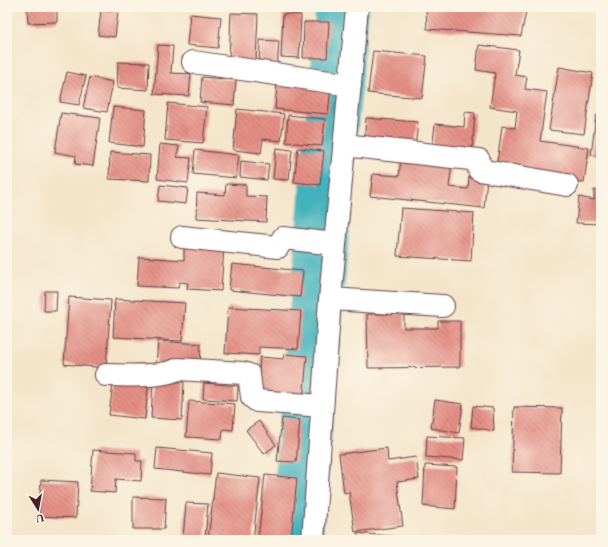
<svg xmlns="http://www.w3.org/2000/svg" width="608" height="547" font-family="'EB Garamond',serif">
<style>
.lines{fill:none;stroke-linecap:round;stroke-linejoin:round}
.river{stroke:#43b2bc;stroke-width:53}
.building{fill:url(#building-back-hatch)}
.minor-casing{stroke:#643d43;stroke-width:24}
.minor{stroke:#fff;stroke-width:22}
</style>
<defs>
<pattern id="building-back-hatch" width="6" height="6" patternUnits="userSpaceOnUse"><rect width="6" height="6" fill="#e58f85"/><path d="M-1 5l2 2M0 0l6 6M5-1l2 2" fill="none" stroke="#bc746d"/></pattern>
</defs>
<rect width="100%" height="100%" fill="#fcf5e5"/>
<filter id="ink" filterUnits="userSpaceOnUse"><feTurbulence type="fractalNoise" baseFrequency=".025" numOctaves="2"/><feDisplacementMap in="SourceGraphic" scale="8" xChannelSelector="R" yChannelSelector="G"/><feConvolveMatrix kernelMatrix="1 2 1 2 8 2 1 2 1" color-interpolation-filters="sRGB"/></filter>
<filter id="wash" filterUnits="userSpaceOnUse"><feTurbulence type="fractalNoise" baseFrequency=".012" numOctaves="4" result="noise"/><feDisplacementMap in="SourceGraphic" scale="16" xChannelSelector="R" yChannelSelector="G"/><feGaussianBlur stdDeviation="0.9" result="paint"/><feColorMatrix in="noise" values="0 0 0 0 0 0 0 0 0 0 0 0 0 0 0 0 0 1.4 0 .05"/><feComposite in="paint" operator="in"/></filter>
<g filter="url(#wash)">
<rect width="100%" height="100%" fill="#f4e5ca"/>
<g class="lines">
<!-- river -->
<path class="river" d="M 296,540 L 342,7"/>
</g>
<g id="blocks">
<!-- building -->
<path class="building" d="M 27,7 L 57,7 L 57,22 L 28,23 Z
M 426,7 L 527,7 L 521,36 L 427,29 Z
M 101,10 L 118,11 L 115,37 L 98,35 Z
M 231,13 L 258,14 L 256,61 L 229,60 Z
M 190,14 L 221,17 L 218,48 L 187,45 Z
M 283,14 L 301,15 L 299,58 L 281,57 Z
M 304,22 L 329,22 L 327,58 L 303,58 Z
M 260,40 L 279,41 L 277,70 L 259,69 Z
M 158,45 L 173,46 L 171,73 L 191,74 L 189,96 L 154,94 Z
M 479,45 L 519,50 L 515,75 L 527,77 L 525,89 L 547,92 L 540,141 L 589,148 L 584,182 L 496,170 L 502,126 L 515,128 L 517,111 L 490,107 L 495,73 L 476,70 Z
M 373,51 L 427,56 L 422,98 L 368,93 Z
M 118,62 L 149,63 L 148,90 L 117,88 Z
M 559,67 L 593,73 L 584,134 L 549,130 Z
M 67,72 L 86,76 L 79,105 L 60,102 Z
M 90,77 L 113,82 L 107,112 L 83,108 Z
M 202,77 L 236,80 L 234,105 L 200,102 Z
M 277,83 L 331,88 L 328,114 L 275,109 Z
M 168,103 L 207,107 L 203,143 L 165,140 Z
M 113,107 L 146,110 L 143,147 L 109,143 Z
M 237,109 L 284,114 L 281,141 L 263,139 L 261,153 L 233,150 Z
M 465,112 L 475,113 L 472,154 L 432,150 L 435,124 L 464,127 Z
M 61,113 L 100,118 L 93,166 L 75,164 L 76,156 L 55,152 Z
M 288,115 L 325,119 L 322,146 L 286,142 Z
M 596,116 L 601,117 L 601,156 L 591,155 Z
M 366,118 L 418,122 L 415,148 L 364,144 Z
M 160,144 L 179,146 L 177,157 L 191,158 L 188,183 L 157,179 Z
M 276,148 L 292,150 L 289,180 L 273,179 Z
M 298,148 L 324,151 L 320,185 L 294,182 Z
M 195,150 L 239,155 L 236,178 L 193,174 Z
M 110,152 L 150,155 L 149,181 L 109,179 Z
M 401,158 L 452,163 L 449,187 L 468,189 L 469,176 L 487,178 L 484,208 L 370,196 L 373,174 L 399,176 Z
M 241,161 L 269,164 L 267,180 L 240,177 Z
M 226,184 L 246,185 L 246,196 L 267,197 L 266,222 L 196,218 L 197,193 L 225,195 Z
M 160,185 L 188,188 L 186,204 L 158,201 Z
M 594,190 L 601,192 L 601,224 L 576,223 L 579,197 L 594,200 Z
M 401,208 L 474,213 L 471,261 L 397,256 Z
M 184,243 L 224,246 L 221,291 L 187,289 L 188,283 L 179,282 L 178,288 L 137,286 L 139,257 L 184,260 Z
M 232,264 L 303,271 L 300,297 L 229,290 Z
M 45,291 L 57,291 L 56,311 L 44,311 Z
M 69,297 L 111,300 L 106,368 L 64,364 Z
M 115,299 L 185,303 L 182,341 L 113,337 Z
M 228,307 L 301,311 L 298,349 L 259,347 L 259,355 L 225,353 Z
M 367,314 L 404,314 L 404,328 L 438,328 L 438,321 L 460,321 L 460,367 L 368,368 Z
M 158,341 L 201,344 L 200,367 L 156,364 Z
M 284,354 L 307,356 L 303,402 L 257,397 L 260,357 L 283,359 Z
M 153,381 L 184,382 L 182,420 L 151,418 Z
M 113,383 L 148,387 L 145,419 L 109,415 Z
M 204,383 L 238,386 L 237,401 L 203,399 Z
M 435,400 L 463,404 L 459,433 L 431,428 Z
M 189,401 L 235,404 L 233,430 L 223,429 L 222,439 L 186,437 Z
M 473,406 L 493,408 L 494,431 L 471,427 Z
M 514,407 L 562,408 L 560,473 L 512,472 Z
M 282,418 L 300,420 L 296,462 L 277,461 Z
M 259,421 L 276,445 L 264,454 L 246,430 Z
M 427,436 L 465,438 L 463,460 L 426,457 Z
M 157,448 L 212,453 L 210,475 L 155,469 Z
M 387,448 L 388,461 L 416,457 L 419,479 L 397,482 L 403,526 L 355,532 L 349,492 L 344,493 L 339,454 Z
M 93,450 L 136,453 L 136,461 L 142,461 L 141,481 L 116,479 L 115,493 L 90,491 Z
M 425,465 L 457,467 L 455,509 L 423,506 Z
M 216,473 L 260,478 L 253,540 L 208,540 Z
M 265,475 L 297,478 L 291,540 L 258,540 Z
M 41,480 L 78,482 L 76,518 L 39,516 Z
M 133,497 L 166,498 L 164,529 L 133,529 Z
M 186,503 L 208,504 L 205,539 L 183,538 Z
M 358,533 L 399,537 L 399,540 L 357,540 Z"/>
</g>
</g>
<g filter="url(#ink)">
<use href="#blocks" fill-opacity="0" stroke="#643d43" stroke-width="1"/>
<g class="lines">
<defs>
<path id="minor" d="M 193,62 L 350,85
M 344,145 L 479,160 L 479,170 L 567,185
M 182,237 L 278,247 L 283,238 L 335,244
M 330,299 L 443,306
M 106,375 C 124,375 162,378 178,369 L 243,373 L 249,375 L 252,397 L 257,401 L 322,406
M 313,540 L 330,299 L 357,7"/>
</defs>
<!-- minor casing -->
<use href="#minor" class="minor-casing"/>
<!-- minor -->
<use href="#minor" class="minor"/>
</g>
</g>
<!-- margin -->
<rect width="608" height="547" fill="none" stroke="#fcf5e5" stroke-width="24"/>
<!-- north arrow -->
<g transform="translate(38 509) rotate(169)" stroke="#fcf5e5" stroke-width="3" paint-order="stroke">
<path d="M0-3L7 15L0 10L-7 15Z" fill="#4a1f2b"/>
<text y="-6" font-size="11" font-weight="bold" text-anchor="middle" fill="#4a1f2b">U</text>
</g>
</svg>
